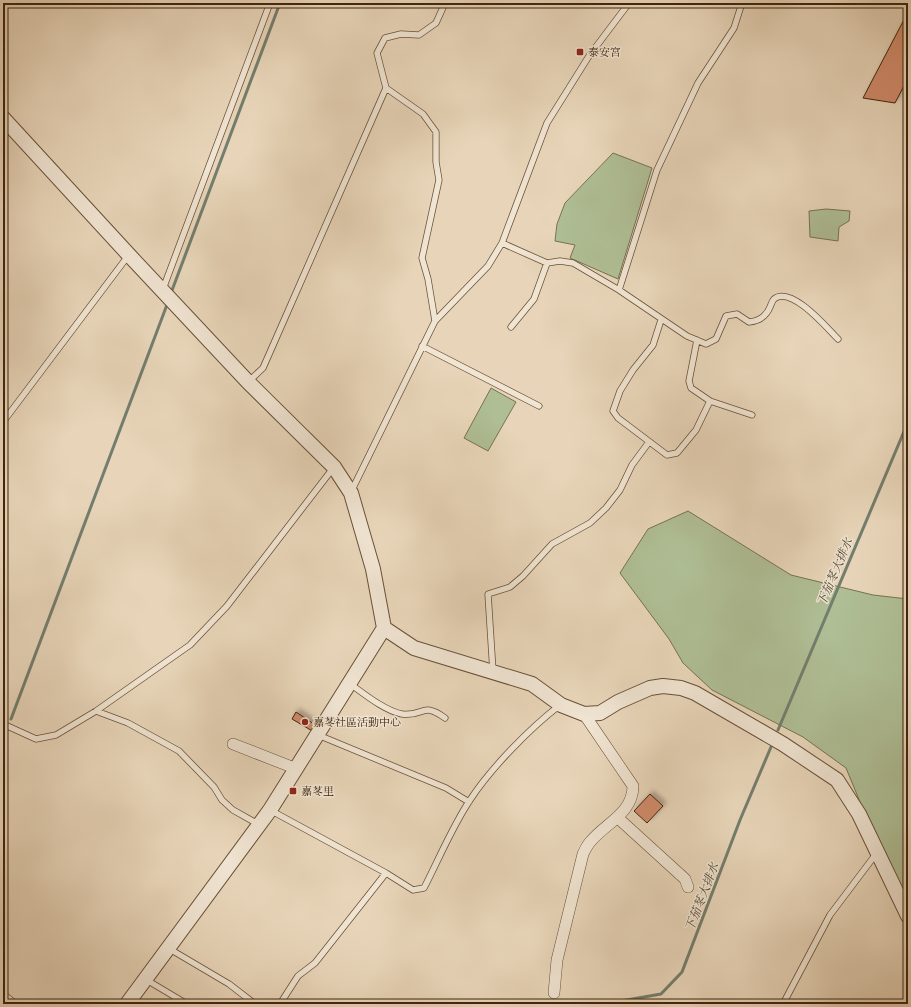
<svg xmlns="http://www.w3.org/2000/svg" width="911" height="1007" font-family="Alegreya,'Noto Serif TC',serif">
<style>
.green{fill:#afbe95;stroke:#777251}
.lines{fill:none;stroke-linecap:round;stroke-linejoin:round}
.stream{stroke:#747e6e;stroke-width:3}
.building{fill:#d08b6b;stroke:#3f250d;filter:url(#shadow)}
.service-casing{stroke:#695138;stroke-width:7}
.minor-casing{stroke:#695138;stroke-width:12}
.tertiary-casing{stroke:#695138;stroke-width:16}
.service{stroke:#f0e4d2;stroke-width:5.5}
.minor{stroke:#f0e4d2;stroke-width:11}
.tertiary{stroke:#f0e4d2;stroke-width:14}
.poi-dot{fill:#8f2418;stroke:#f0e4d2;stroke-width:1.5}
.labels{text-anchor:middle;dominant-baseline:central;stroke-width:3;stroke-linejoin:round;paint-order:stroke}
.poi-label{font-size:11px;fill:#3f250d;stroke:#f0e4d2;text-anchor:start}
.water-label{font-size:12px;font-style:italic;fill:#554a36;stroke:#f0e4d2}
</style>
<defs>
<filter id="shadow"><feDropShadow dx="3.5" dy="-3.5" stdDeviation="2" flood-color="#0004"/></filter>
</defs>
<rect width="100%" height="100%" fill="#e8d5b9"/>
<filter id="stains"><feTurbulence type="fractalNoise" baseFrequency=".005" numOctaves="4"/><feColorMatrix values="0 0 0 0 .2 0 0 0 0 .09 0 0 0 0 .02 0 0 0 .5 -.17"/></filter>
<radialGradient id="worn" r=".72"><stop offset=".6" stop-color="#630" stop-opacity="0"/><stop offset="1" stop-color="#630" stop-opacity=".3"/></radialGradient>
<!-- green -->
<path class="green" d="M 613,153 L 652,168 L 618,279 L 570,258 L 575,245 L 555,241 L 557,224 L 565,203 Z
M 826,209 L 850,211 L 849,221 L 839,227 L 838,241 L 810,237 L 809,211 Z
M 491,388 L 516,402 L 488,451 L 464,438 Z
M 688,511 L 791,575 L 873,595 L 908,599 L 908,918 L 846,768 L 803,737 L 712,690 L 683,663 L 669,639 L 620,573 L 648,529 Z"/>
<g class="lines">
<!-- stream -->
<path class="stream" d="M 171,293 L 280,3
M 11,719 L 168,302
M 778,730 L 908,422
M 3,739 L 5,734
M 604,1004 L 661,994 L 682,972 L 740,820 L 771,747"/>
</g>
<!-- building -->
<path class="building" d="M 908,12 L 908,78 L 895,103 L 863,98 Z
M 296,712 L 317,726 L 314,732 L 292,719 Z
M 650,794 L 663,806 L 647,823 L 634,811 Z"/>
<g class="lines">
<defs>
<path id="service" d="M 386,88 L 423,114 L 436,132 L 436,162 L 439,180 L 422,258 L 428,279 L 435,321
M 502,243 L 547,263 L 560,261 L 573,263 L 619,290 L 687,336 L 706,344 L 716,339 L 726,316 L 737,314 L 749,322 C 759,321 766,317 770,307 C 771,305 772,301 774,299 C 791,285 827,328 838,339
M 163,289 L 270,3
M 619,290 L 657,170 L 698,83 L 734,28 L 742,3
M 661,320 L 653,345 L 633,370 L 620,391 L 613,411 L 618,418 L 667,455 L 677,453 L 696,430 L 710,401
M 511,327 L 534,299 L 547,263
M 697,340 L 689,381 L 691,388 L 710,401 L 752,415
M 422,346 L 539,406
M 248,382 L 263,368 L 386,88 L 377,53 L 385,38 L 401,34 L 419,35 L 436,23 L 445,3
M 3,422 L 128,256
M 351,492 L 435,321 L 488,266 L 502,243 L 547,123 L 589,56 L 629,3
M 493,672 L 488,594 L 510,587 L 523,576 L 552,544 L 590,523 L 606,508 L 620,490 L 632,465 L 649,442
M 349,683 C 363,693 385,711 402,714 C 424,717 422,701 445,718
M 96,711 L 128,723 L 179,751 L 214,787 L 222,800 L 233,810 L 258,824
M 3,724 L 36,739 L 56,735 L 96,711 L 190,645 L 227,606 L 334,467
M 318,735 L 446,788 L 469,802
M 270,810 L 386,873 L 413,890 L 424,888 C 439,859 452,827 470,800 C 491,768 529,729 560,705
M 168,948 L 229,984 L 255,1004
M 145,979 L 187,1004
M 3,994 L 16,1004
M 280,1004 L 298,976 L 315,963 L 386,873
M 783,1004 L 830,915 L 876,854"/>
<path id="minor" d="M 233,744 L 297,769
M 618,818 L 685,879 L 688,887
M 554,993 L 557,960 L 583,854 C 585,850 587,845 591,841 C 606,823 633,813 633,786 L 584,714"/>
<path id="tertiary" d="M 3,118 L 129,255 L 248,382 L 334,467 L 351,493 L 373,569 L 384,628 L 270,810 L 127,1004
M 384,628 L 414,648 L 532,684 L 561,705 L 584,714 L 600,713 L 618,702 L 650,688 L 663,686 L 681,688 L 695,693 L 783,744 L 837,780 L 859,814 L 908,916"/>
</defs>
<!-- service casing -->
<use href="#service" class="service-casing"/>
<!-- minor casing -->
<use href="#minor" class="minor-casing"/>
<!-- tertiary casing -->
<use href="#tertiary" class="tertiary-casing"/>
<!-- service -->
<use href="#service" class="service"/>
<!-- minor -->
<use href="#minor" class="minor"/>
<!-- tertiary -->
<use href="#tertiary" class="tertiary"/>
</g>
<!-- markers -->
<g class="poi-dot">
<rect x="576" y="48" width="8" height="8" rx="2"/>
<circle cx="305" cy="722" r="4"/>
<rect x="289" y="787" width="8" height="8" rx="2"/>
</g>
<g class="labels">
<!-- poi labels -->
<g class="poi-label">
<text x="588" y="52">泰安宮</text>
<text x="313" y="722">嘉苳社區活動中心</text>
<text x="301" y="791">嘉苳里</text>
</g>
<!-- water labels -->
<g class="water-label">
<text transform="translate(835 572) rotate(-67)">下茄苳大排水</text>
<text transform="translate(702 897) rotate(-69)">下茄苳大排水</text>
</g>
</g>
<!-- margin -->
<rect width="911" height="1007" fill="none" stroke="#e8d5b9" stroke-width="16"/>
<rect x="4" y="4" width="903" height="999" fill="none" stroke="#3f250d" stroke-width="2"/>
<rect x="8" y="8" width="895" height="991" fill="none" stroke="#3f250d"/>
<rect width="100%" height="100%" filter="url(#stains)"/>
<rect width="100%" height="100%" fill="url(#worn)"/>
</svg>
